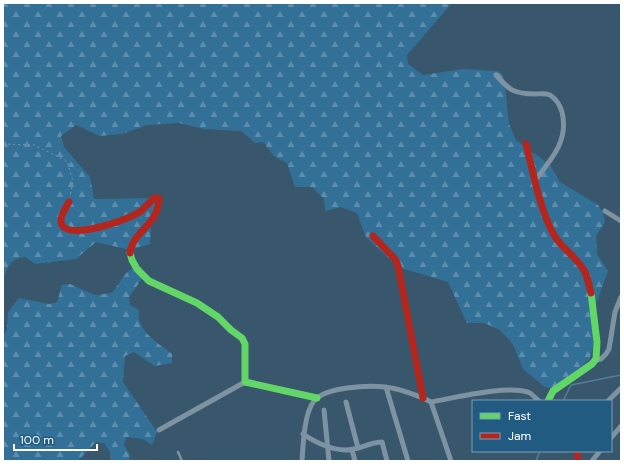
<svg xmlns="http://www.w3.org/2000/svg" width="624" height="464" font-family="'DM Sans',sans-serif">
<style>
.forest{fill:url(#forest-firs)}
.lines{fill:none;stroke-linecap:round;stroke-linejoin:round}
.stream{stroke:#557d98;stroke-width:1.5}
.path{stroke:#7e93a2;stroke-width:1;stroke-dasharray:2 3;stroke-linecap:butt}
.lane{stroke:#7e93a2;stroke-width:2.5}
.street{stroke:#7e93a2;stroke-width:5}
.fast{stroke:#63d668;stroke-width:7}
.jam{stroke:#b3261e;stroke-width:7}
</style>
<defs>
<pattern id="forest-firs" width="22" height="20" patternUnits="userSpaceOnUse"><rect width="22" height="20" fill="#337097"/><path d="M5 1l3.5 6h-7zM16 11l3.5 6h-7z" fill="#5c8dac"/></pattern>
</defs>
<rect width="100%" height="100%" fill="#38576c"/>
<!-- forest -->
<path class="forest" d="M 3,3 L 452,3 L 407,55 L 408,64 L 423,75 L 463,69 L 498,71 L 504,78 L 509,124 L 516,140 L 550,165 L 560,182 L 598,205 L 603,213 L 605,222 L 596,236 L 597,254 L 608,271 L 593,312 L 593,349 L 589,360 L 554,389 L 545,387 L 523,369 L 513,344 L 500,330 L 484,323 L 467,323 L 448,282 L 398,267 L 366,237 L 357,213 L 341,207 L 325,211 L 324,199 L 312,187 L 295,187 L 287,163 L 274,156 L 263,142 L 255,143 L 241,131 L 204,129 L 179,123 L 147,125 L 122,134 L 100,136 L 76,125 L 61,136 L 64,147 L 90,177 L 94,199 L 153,198 L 158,208 L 151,225 L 150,244 L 130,250 L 96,242 L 76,259 L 35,264 L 25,257 C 9,259 8,267 3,280 Z
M 134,267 L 142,267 L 144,276 L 129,297 L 130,305 L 139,310 C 135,330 158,343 172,354 L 172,363 L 155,366 L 134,352 L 125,356 L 123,382 L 157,432 L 152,445 L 143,439 L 126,437 L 124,445 L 129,453 L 130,461 L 110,461 L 110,452 L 104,443 L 96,442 L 78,461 L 3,461 L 3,336 L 7,329 L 8,312 L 19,298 L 49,304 L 57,302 L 62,285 L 70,284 L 95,295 L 112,293 L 127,272 Z"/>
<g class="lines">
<!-- stream -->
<path class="stream" d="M 563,401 L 571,385 L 621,375
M 536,461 L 540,451"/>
<!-- path -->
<path class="path" d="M 3,144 L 34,145 L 67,161 L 73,181 L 70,196"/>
<!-- lane -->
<path class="lane" d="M 178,452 L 182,461"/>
<!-- street -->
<path class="street" d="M 496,75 C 509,90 514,94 535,94 C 540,94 545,93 550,95 C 556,99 560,105 562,112 C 569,140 552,159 535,180
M 605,211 L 621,221
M 596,360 L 601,359 L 606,354 L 609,349 L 615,312 L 621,297
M 386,387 L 408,461
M 608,401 L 621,388
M 346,402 L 358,448
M 431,402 L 451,461
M 324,410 L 329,461
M 159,430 L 245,382
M 303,434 C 318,444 336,453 354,449 C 363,447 373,442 382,442 L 387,461
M 611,438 L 621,426
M 352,450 L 355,461
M 302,461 C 303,446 304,413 314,401 C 325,387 368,385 385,387 C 397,388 420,396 431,402 C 454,398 510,384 530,393 C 533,395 536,399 539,401
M 592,461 L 600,451"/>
<!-- fast -->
<path class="fast" d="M 130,253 L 132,260 L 137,269 L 149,281 L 197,303 L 218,317 L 231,330 L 242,338 L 245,344 L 245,382 L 317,398
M 548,401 L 553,391 L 592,364 L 596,359 L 597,342 L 591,293"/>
<!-- jam -->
<path class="jam" d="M 526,144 C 533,172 540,210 554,235 C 562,249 578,258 585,272 C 588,279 589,286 591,293
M 69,202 C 66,207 58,219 62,225 C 71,240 126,220 138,213 C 144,209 149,203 154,198 L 159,198 C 159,225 131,233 130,253
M 373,236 L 395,259 L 398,266 L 423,398
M 577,451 L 578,461"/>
</g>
<!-- border -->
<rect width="624" height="464" fill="none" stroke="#ffffff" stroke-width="8"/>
<!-- legend -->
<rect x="472" y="400" width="140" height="52" fill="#225b82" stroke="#7a9db4"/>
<rect x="480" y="413" width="20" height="6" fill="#63d668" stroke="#7a9db4"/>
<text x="508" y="420" font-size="12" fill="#ffffff">Fast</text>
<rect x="480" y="433" width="20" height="6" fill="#b3261e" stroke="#7a9db4"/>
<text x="508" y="440" font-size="12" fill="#ffffff">Jam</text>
<!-- scale -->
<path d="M14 444v6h83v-6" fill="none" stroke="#ffffff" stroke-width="2"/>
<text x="20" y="444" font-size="12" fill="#ffffff" stroke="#225b82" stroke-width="3" paint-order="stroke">100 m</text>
</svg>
